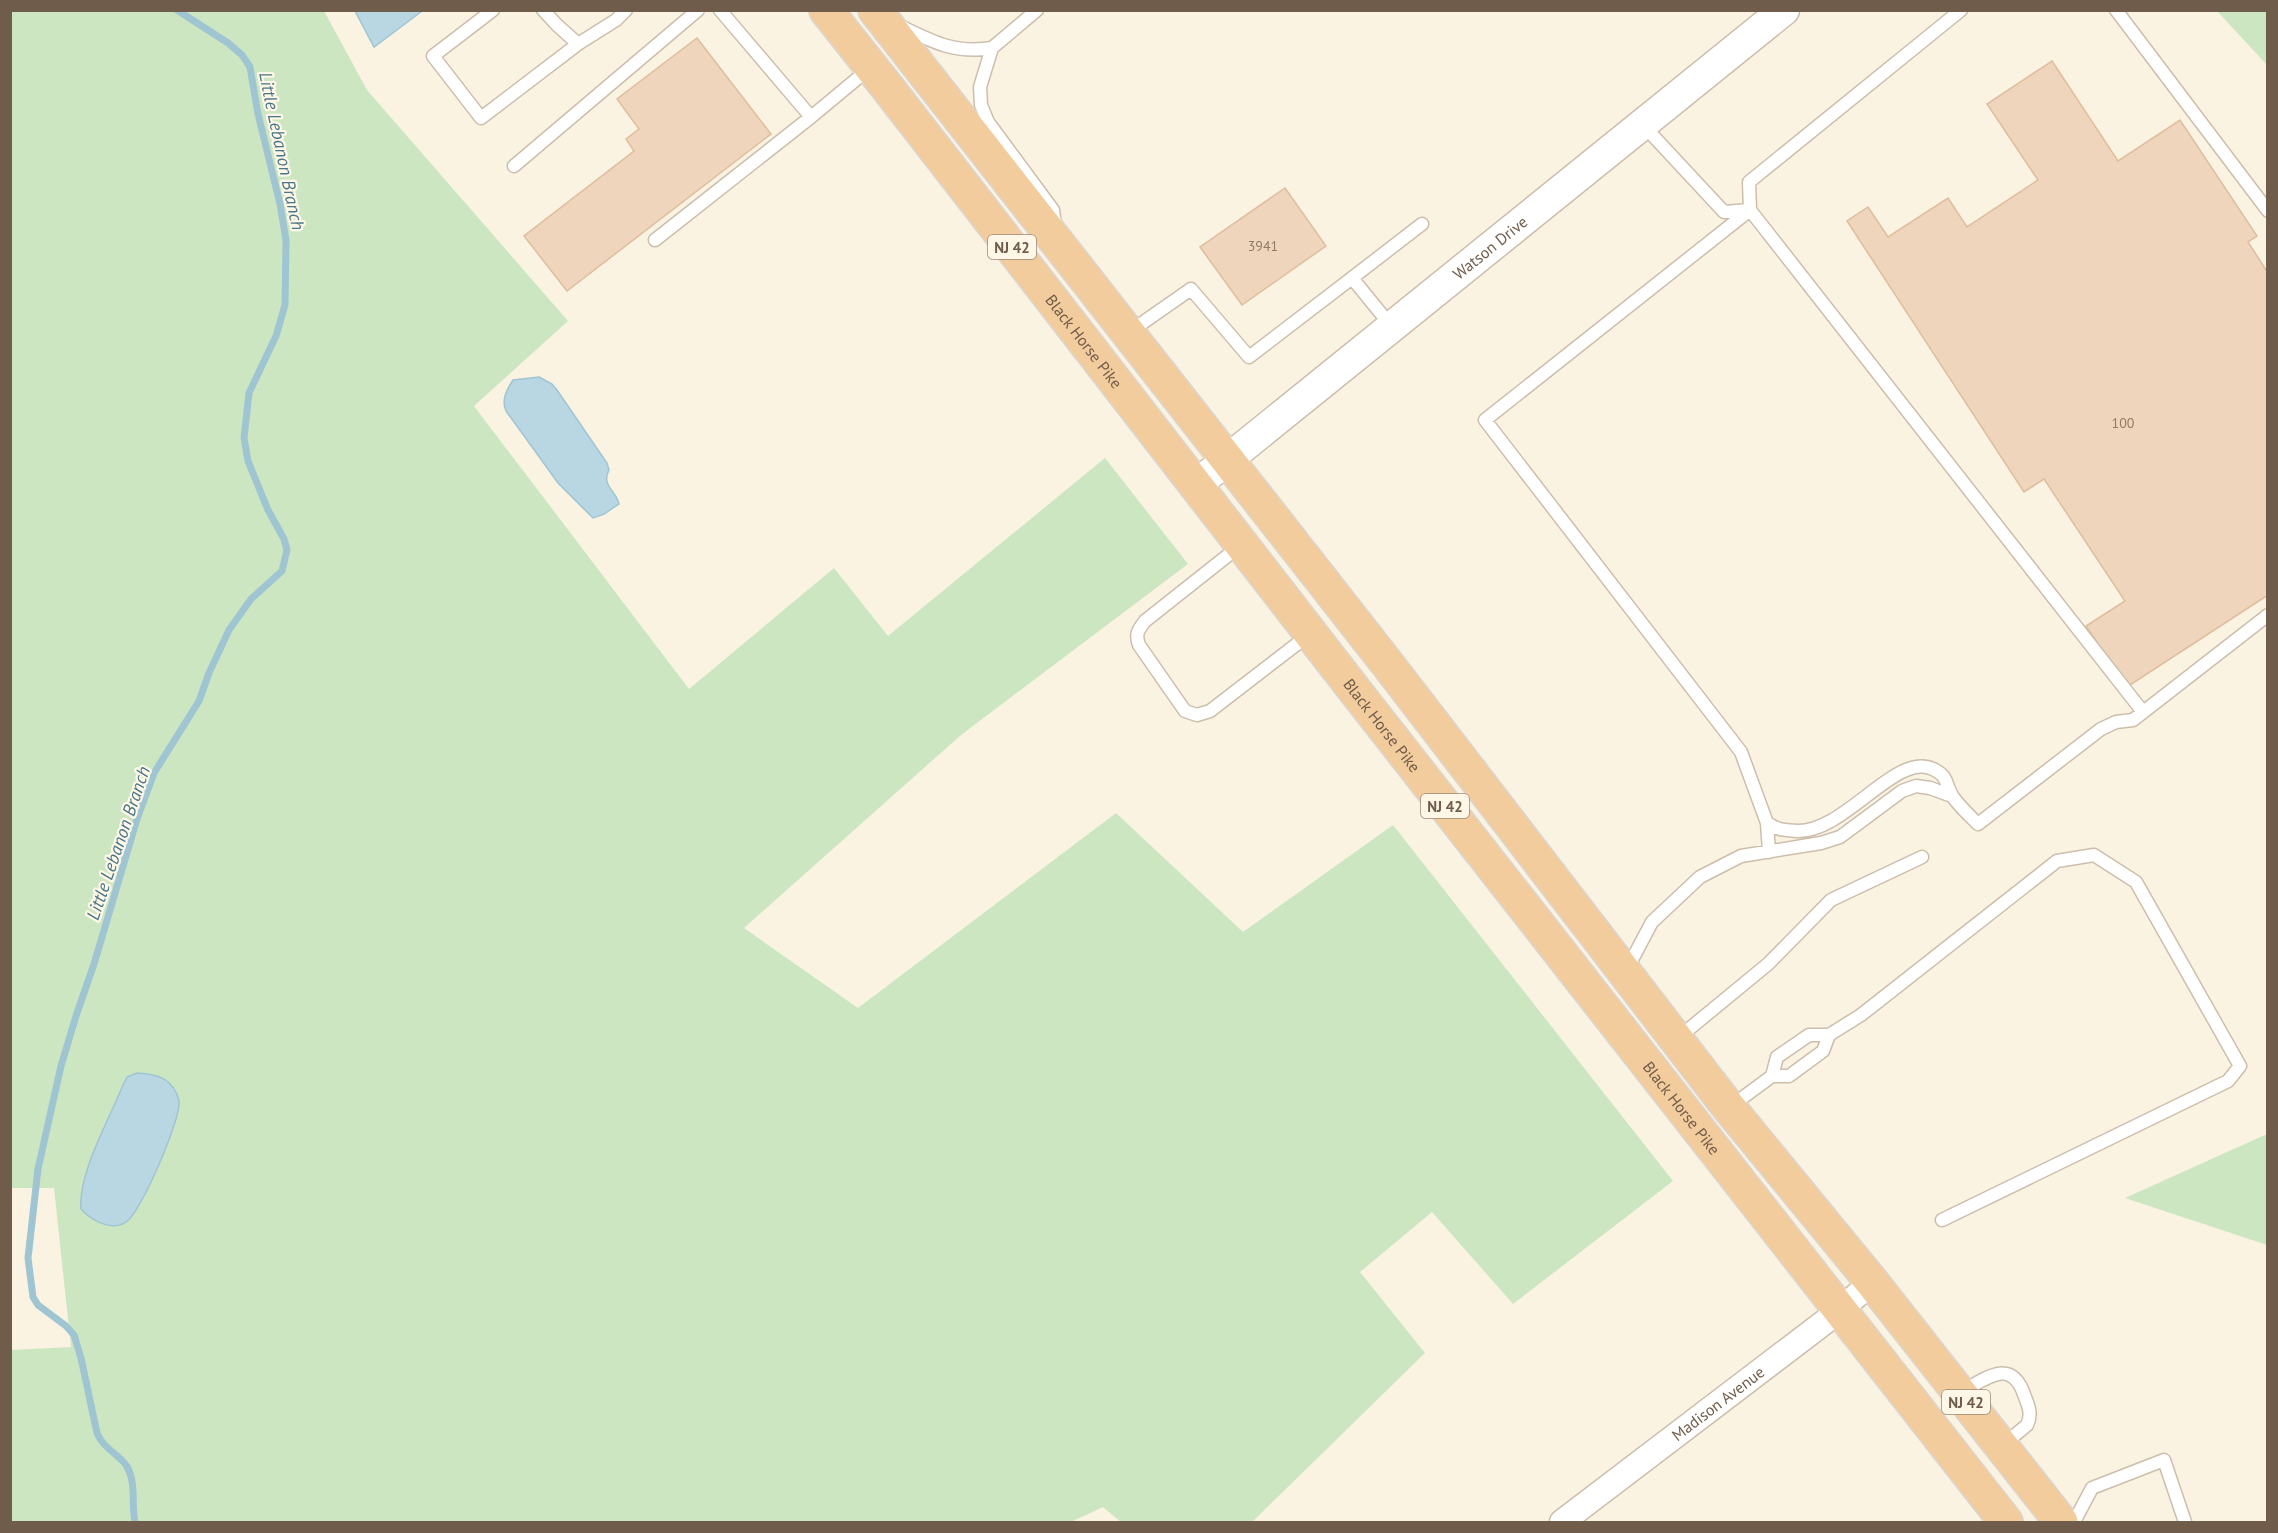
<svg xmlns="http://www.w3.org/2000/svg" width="2278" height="1533" font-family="'PT Sans',sans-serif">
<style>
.green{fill:#cde6c2}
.water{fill:#b8d7e2;stroke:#9fc5d3;stroke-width:1.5}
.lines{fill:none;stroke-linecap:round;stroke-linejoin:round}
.stream{stroke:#9fc5d3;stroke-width:7}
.building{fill:#eed5bb;stroke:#dfbd9d;stroke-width:1.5}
.service-casing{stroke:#cdbeac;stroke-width:15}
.minor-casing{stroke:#cdbeac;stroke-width:27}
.tertiary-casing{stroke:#cdbeac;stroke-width:33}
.trunk-casing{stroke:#dad5d0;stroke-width:36}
.service{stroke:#fff;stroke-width:12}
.minor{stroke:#fff;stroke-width:24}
.tertiary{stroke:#fff;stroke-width:30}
.trunk{stroke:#f3cc9d;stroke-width:33}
.labels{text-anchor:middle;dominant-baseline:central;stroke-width:4.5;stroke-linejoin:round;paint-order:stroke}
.number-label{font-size:14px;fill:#907a66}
.shield{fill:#fef7e7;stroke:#9b8a79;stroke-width:1.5}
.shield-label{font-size:15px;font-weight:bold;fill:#705c4a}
.street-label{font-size:16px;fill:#705c4a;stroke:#fef7e7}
.water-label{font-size:18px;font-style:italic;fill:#497789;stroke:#fef7e7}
</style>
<rect width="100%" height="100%" fill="#faf3e2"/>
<!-- green -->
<path class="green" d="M 11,11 L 324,11 L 367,90 L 568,321 L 474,406 L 689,689 L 834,568 L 888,636 L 1105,458 L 1188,564 L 961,735 L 744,928 L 858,1008 L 1116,813 L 1243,932 L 1393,825 L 1673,1181 L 1513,1304 L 1432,1212 L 1360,1272 L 1425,1353 L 1252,1522 L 1121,1522 L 1103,1507 L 1071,1522 L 11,1522 L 10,1350 L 71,1347 L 54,1188 L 10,1188 Z
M 2217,11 L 2267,11 L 2267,65 Z
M 2267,1134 L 2267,1245 L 2125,1198 Z"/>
<!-- water -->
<path class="water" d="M 355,11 L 422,11 L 374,47 Z
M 539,377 L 552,384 L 557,390 L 607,463 L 609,470 C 601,486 616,490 619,504 L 604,514 L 593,518 L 558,483 L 506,411 C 501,400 507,389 513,380 Z
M 137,1073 C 158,1074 174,1079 179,1101 C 182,1116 141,1213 126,1222 C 111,1232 91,1220 81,1209 C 78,1173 109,1120 123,1085 L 127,1077 Z"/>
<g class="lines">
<!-- stream -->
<path class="stream" d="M 135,1522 C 131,1504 137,1482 126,1465 C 117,1453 103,1448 97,1433 L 81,1358 L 74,1335 L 66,1326 L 38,1305 L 33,1297 L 28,1258 L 38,1169 L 61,1066 L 76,1016 L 94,964 L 137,819 L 154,773 L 199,701 L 209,673 L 229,630 L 251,599 L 282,571 L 287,550 L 284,539 L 268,510 L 248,461 L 244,438 L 249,393 L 276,336 L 285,305 L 286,240 L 280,204 L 258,114 L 250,67 L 242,55 L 228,43 L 177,10"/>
</g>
<!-- building -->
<path class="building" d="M 697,38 L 771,134 L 567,291 L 524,236 L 634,151 L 626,139 L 639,129 L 617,99 Z
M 2052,61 L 2118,161 L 2180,120 L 2257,236 L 2248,242 L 2268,273 L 2268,595 L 2127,687 L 2086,626 L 2125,601 L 2044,479 L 2024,492 L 1847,221 L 1868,207 L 1888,237 L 1948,198 L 1967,227 L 2038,180 L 1987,104 Z
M 1285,188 L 1326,246 L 1242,305 L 1200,247 Z"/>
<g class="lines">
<defs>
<path id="service" d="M 493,10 L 433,56 L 481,118 L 578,44
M 543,10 L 557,25 L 578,44 L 616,20 L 626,10
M 720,10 L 811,117 L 870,68
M 1037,10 L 992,48 L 980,87 L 981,105 L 988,122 L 1053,210 L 1055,224
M 2116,10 L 2268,211
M 900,26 C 933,42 955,54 992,48
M 1643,125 L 1724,212 L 1750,210 L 2143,712
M 514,166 L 698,10
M 655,240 L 811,117
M 1392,327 L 1352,278 L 1422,224
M 1128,333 L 1191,289 L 1249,357 L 1352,278
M 1241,545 L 1145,621 C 1138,630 1135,634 1139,645 L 1185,711 L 1197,715 L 1210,711 L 1310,634
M 1767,823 C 1777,830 1784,830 1797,831 C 1846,832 1896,751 1933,769 C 1950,777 1945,786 1953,797 C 1960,807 1970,816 1978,824 L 2101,729 L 2116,722 L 2133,720 L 2268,615
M 1769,852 L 1767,823 L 1741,752 L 1485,420 L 1750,210 L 1749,182 L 1961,10
M 1626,971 L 1652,922 L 1700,877 L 1741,856 L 1821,843 L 1840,837 L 1902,791 L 1916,786 L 1930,788 L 1952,796
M 1678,1038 L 1768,964 L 1831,900 L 1922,857
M 1772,1076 L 1777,1057 L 1809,1035 L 1829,1035 L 1861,1015 L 2057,861 L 2094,855 L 2136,882 L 2240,1066 L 2228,1081 L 1942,1220
M 1730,1107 L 1772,1076 L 1789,1076 L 1823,1051 L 1829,1035
M 1961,1392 C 1987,1378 2012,1356 2025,1397 C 2029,1407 2032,1415 2027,1425 L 2002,1446
M 2074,1522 L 2092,1488 L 2164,1460 L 2185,1522"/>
<g id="minor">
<path id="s1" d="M 1562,1522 L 1839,1311 L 1872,1282"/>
</g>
<g id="tertiary">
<path id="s2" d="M 1196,485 L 1784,10"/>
</g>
<g id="trunk">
<path id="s3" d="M 826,10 L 887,87 L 1356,692 L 2006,1522"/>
<path d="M 875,10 L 1389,666 L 1726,1104 L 1872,1282 L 2061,1522"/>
</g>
</defs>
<!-- service casing -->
<use href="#service" class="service-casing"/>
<!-- minor casing -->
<use href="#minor" class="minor-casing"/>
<!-- tertiary casing -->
<use href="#tertiary" class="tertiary-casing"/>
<!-- trunk casing -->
<use href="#trunk" class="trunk-casing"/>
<!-- service -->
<use href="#service" class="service"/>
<!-- minor -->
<use href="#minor" class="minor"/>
<!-- tertiary -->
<use href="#tertiary" class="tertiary"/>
<!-- trunk -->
<use href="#trunk" class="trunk"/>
</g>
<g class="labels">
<!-- number labels -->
<g class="number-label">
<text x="1263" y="246">3941</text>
<text x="2123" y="423">100</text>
</g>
<!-- shield labels -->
<g class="shield">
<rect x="988" y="235" width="48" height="24" rx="4.5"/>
<rect x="1421" y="794" width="48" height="24" rx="4.5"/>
<rect x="1942" y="1390" width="48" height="24" rx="4.5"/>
</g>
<g class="shield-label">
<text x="1012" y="247">NJ 42</text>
<text x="1445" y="806">NJ 42</text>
<text x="1966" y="1402">NJ 42</text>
</g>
<!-- street labels -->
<g class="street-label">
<text stroke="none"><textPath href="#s2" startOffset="378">Watson Drive</textPath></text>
<text stroke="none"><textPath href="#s3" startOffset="420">Black Horse Pike</textPath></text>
<text stroke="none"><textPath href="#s3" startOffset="906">Black Horse Pike</textPath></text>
<text stroke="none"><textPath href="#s3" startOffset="1392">Black Horse Pike</textPath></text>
<text stroke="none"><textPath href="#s1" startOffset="196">Madison Avenue</textPath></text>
</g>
<!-- water labels -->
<g class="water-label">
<text transform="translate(282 151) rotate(78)">Little Lebanon Branch</text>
<text transform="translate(118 843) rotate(-71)">Little Lebanon Branch</text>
</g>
</g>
<!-- border -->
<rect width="2278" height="1533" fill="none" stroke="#705c4a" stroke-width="24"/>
</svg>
